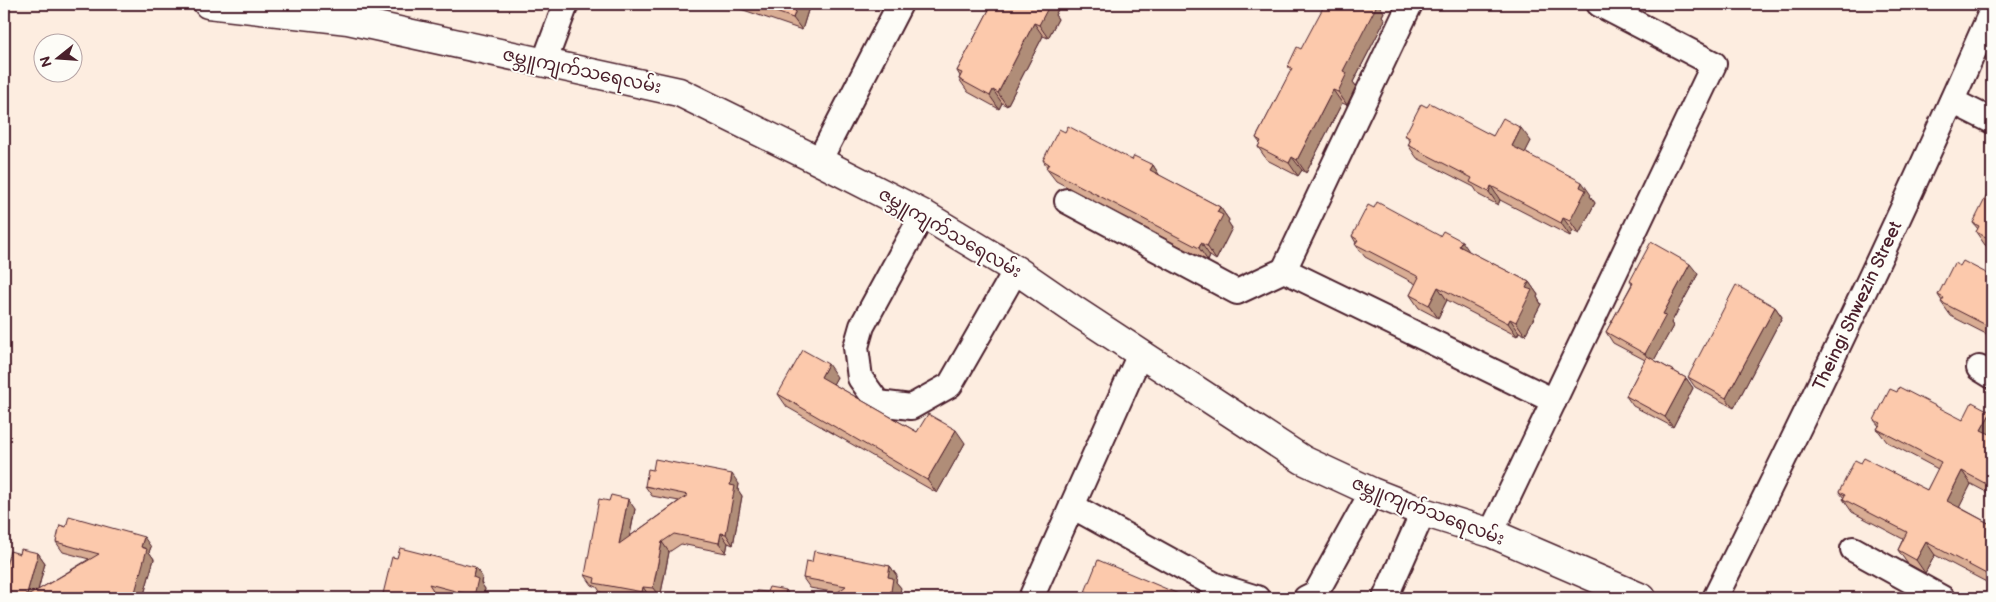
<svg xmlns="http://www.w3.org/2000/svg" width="1996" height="602" font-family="'Balsamiq Sans','Noto Sans Myanmar',sans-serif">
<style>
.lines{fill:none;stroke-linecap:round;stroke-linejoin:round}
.minor-casing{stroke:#4a1f2b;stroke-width:28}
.secondary-casing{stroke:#4a1f2b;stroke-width:31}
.minor{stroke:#fdfcf7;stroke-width:24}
.secondary{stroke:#fdfcf7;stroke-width:28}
.wall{fill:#d9ad94;stroke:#4a1f2b}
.shaded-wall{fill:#b08d78;stroke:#4a1f2b}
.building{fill:#fcc9ac;stroke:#4a1f2b}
.labels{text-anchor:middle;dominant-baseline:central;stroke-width:4;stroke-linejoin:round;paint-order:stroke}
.street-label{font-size:18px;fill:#4a1f2b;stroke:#fdfcf7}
</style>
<rect width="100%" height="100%" fill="#fdede0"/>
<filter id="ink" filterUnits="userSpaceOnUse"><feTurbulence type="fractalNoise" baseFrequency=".02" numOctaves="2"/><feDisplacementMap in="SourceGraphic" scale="10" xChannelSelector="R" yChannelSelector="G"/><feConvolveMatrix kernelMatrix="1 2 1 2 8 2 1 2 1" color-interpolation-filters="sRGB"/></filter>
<g filter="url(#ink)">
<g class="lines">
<defs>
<g id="minor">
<path d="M 544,63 L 566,4"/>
<path d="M 1952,101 L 1992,121"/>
<path d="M 819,161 L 900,4"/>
<path d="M 1067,201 L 1237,292 L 1284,270 L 1554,401"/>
<path d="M 923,214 L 862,326 L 856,347 L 860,378 L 878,403 L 911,407 L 950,385 L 1016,270"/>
<path d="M 1284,270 L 1410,4"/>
<path d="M 1979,368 L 1992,376"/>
<path d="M 1072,506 L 1140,354"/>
<path d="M 1491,533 L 1714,64 L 1599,4"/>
<path d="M 1853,549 L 1942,598"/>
<path d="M 1031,598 L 1072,506 L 1215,585 L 1257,598"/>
<path d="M 1306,598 L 1316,593 L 1372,492"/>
<path d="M 1385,598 L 1423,512"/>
<path id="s1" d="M 1715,598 C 1812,404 1905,209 1992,10"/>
</g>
<path id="secondary" d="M 208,4 L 348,20 L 679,92 L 819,161 L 923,214 L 1016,270 L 1077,312 L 1303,460 L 1372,492 L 1423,512 L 1491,533 L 1642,598"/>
</defs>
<!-- minor casing -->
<use href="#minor" class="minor-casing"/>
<!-- secondary casing -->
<use href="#secondary" class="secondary-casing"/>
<!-- minor -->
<use href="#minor" class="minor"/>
<!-- secondary -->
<use href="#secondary" class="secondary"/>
</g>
<!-- wall -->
<path class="wall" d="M 726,4 L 810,4 L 802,30 Z
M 984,4 L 1061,4 L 1055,15 L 1058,19 L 1048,38 L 1043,36 L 1007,106 L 1002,103 L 999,109 L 968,92 L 959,79 L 960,76 L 957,71 L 990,8 Z
M 1384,12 L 1382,16 L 1385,20 L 1353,82 L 1356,86 L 1347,105 L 1342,103 L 1306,173 L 1302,170 L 1298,176 L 1267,160 L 1258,147 L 1260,143 L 1256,138 L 1291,71 L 1288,66 L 1301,49 Z
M 1427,107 L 1493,136 L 1531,141 L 1525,152 L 1591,195 L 1590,196 L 1595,203 L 1579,234 L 1573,231 L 1570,236 L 1500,200 L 1498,205 L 1479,195 L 1474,187 L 1417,158 L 1408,145 L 1410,142 L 1405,135 Z
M 1065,132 L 1132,160 L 1153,165 L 1159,175 L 1220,207 L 1229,220 L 1228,222 L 1232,228 L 1216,260 L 1210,256 L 1208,261 L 1056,181 L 1046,168 L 1047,167 L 1043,160 Z
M 1992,193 L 1992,249 L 1985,245 L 1976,232 L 1978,229 L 1973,223 Z
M 1374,208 L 1468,251 L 1529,282 L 1538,295 L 1537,297 L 1541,304 L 1525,335 L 1519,332 L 1517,336 L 1447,300 L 1438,318 L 1419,308 L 1410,295 L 1416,284 L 1365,257 L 1355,244 L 1356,243 L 1352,236 Z
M 1960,266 L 1992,276 L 1992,337 L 1951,316 L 1941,302 L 1942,301 L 1938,295 Z
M 1698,274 L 1671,323 L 1673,326 L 1654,360 L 1686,378 L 1693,388 L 1673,427 L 1633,406 L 1626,396 L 1645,360 L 1613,343 L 1606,332 L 1632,284 L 1630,281 Z
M 1775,307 L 1782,317 L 1734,408 L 1695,387 L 1688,377 Z
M 837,377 L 833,384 L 917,432 L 965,443 L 937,493 L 787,407 L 778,394 Z
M 1991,412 L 1992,414 L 1992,495 L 1971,484 L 1959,507 L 1992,525 L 1992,585 L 1935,555 L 1925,573 L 1907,563 L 1898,550 L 1903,539 L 1852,512 L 1843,499 L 1844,498 L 1839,492 L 1861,463 L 1927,490 L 1938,469 L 1887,442 L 1877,429 L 1879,426 L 1874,420 L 1963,420 Z
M 739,484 L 738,490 L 742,496 L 733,545 L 728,543 L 726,553 L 681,544 L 669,552 L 660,598 L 650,597 L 650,598 L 629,598 L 601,593 L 597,587 L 592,585 L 585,575 L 609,501 L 635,509 L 630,536 L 679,501 L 652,496 L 645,486 Z
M 56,542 L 151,547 L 149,552 L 154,559 L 143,598 L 4,598 L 20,554 L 38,553 L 45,563 L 38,590 L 89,559 L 63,552 Z
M 397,558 L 475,567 L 482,577 L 481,583 L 485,589 L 483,598 L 451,598 L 436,594 Z
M 812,562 L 890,566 L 897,576 L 896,582 L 901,588 L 837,593 L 810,588 L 803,578 Z
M 1085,592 L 1188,598 L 1089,598 Z"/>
<!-- shaded-wall -->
<path class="shaded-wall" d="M 798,4 L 810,4 L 802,30 L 793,18 Z
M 1045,4 L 1061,4 L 1055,15 L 1058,19 L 1048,38 L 1039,25 Z
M 1372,4 L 1378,4 L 1384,12 L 1382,16 L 1385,20 L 1353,82 L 1356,86 L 1347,105 L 1338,92 L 1343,71 Z
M 1034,23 L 1043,36 L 1007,106 L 998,93 Z
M 993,90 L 1002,103 L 999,109 L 990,96 Z
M 1333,90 L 1342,103 L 1306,173 L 1297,160 Z
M 1521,128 L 1531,141 L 1522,159 L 1512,146 Z
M 1292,157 L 1302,170 L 1298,176 L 1289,163 Z
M 1153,165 L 1162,179 L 1150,170 Z
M 1582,182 L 1591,195 L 1590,196 L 1595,203 L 1579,234 L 1570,221 L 1580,187 Z
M 1491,186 L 1500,200 L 1498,205 L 1489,192 Z
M 1220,207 L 1229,220 L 1228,222 L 1232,228 L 1216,260 L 1207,246 L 1217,212 Z
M 1563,218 L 1573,231 L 1570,236 L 1561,223 Z
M 1462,241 L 1471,254 L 1459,246 Z
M 1201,243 L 1210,256 L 1208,261 L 1199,248 Z
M 1690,264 L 1698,274 L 1671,323 L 1673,326 L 1652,364 L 1645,354 L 1663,314 Z
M 1529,282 L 1538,295 L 1537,297 L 1541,304 L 1525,335 L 1516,322 L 1526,288 Z
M 1438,287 L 1447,300 L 1438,318 L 1429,305 Z
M 1775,307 L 1782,317 L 1734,408 L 1726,398 Z
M 1510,319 L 1519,332 L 1517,336 L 1508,323 Z
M 828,364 L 837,377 L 830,390 L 821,377 Z
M 1686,378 L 1693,388 L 1673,427 L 1665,417 Z
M 1991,412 L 1992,414 L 1992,440 L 1981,430 Z
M 956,430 L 965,443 L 937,493 L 927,480 Z
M 1962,471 L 1971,484 L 1956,514 L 1947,501 Z
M 732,474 L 739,484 L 738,490 L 742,496 L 733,545 L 726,534 L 730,485 Z
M 628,499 L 635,509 L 626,554 L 619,544 Z
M 721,533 L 728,543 L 726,553 L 719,543 Z
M 144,537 L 151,547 L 149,552 L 154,559 L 143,598 L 135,598 L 134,596 L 141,547 Z
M 662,542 L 669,552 L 660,598 L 653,588 Z
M 1926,542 L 1935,555 L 1925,573 L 1916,560 Z
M 38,553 L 45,563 L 36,598 L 26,597 Z
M 890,566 L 897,576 L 896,582 L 901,588 L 899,598 L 890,598 L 888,577 Z
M 475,567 L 482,577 L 481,583 L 485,589 L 483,598 L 476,598 L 474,596 L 473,577 Z
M 643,587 L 650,597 L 650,598 L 647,598 L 642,592 Z
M 786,590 L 791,598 L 784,598 Z"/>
<!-- building -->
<path class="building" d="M 753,4 L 798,4 L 793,18 Z
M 992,4 L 1045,4 L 1049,6 L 1039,25 L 1034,23 L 998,93 L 993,90 L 990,96 L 959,79 L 962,73 L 957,71 Z
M 1325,4 L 1372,4 L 1371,5 L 1376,7 L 1343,71 L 1347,73 L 1338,92 L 1333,90 L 1297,160 L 1292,157 L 1289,163 L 1258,147 L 1261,141 L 1256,138 L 1292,68 L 1288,66 L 1297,47 L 1301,49 Z
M 1430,103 L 1493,136 L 1503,118 L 1521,128 L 1512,146 L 1582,182 L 1580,187 L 1586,190 L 1570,221 L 1563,218 L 1561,223 L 1491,186 L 1489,192 L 1470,182 L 1472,178 L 1408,145 L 1411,139 L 1405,135 L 1421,104 L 1427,107 Z
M 1068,126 L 1132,160 L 1134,156 L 1153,165 L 1150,170 L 1220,207 L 1217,212 L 1223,215 L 1207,246 L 1201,243 L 1199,248 L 1046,168 L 1049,164 L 1043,160 L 1059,129 L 1065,132 Z
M 1989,191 L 1992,193 L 1992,240 L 1976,232 L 1979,226 L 1973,223 Z
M 1377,202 L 1440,236 L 1443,231 L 1462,241 L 1459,246 L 1529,282 L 1526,288 L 1532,290 L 1516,322 L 1510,319 L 1508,323 L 1438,287 L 1429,305 L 1410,295 L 1419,277 L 1355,244 L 1358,240 L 1352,236 L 1368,205 L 1374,208 Z
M 1651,242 L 1690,264 L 1663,314 L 1666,315 L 1645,354 L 1606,332 L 1633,283 L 1630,281 Z
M 1963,261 L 1992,276 L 1992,328 L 1941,302 L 1944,298 L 1938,295 L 1954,263 L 1960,266 Z
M 1736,285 L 1775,307 L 1726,398 L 1688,377 Z
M 803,350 L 828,364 L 821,377 L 917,432 L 928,414 L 956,430 L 927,480 L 778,394 Z
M 1647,356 L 1686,378 L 1665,417 L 1626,396 Z
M 1899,387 L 1963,420 L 1972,402 L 1991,412 L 1981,430 L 1992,435 L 1992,487 L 1962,471 L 1947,501 L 1992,525 L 1992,577 L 1926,542 L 1916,560 L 1898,550 L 1907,532 L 1843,499 L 1845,495 L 1839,492 L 1855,460 L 1861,463 L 1864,458 L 1927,490 L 1941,462 L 1877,429 L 1881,423 L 1874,420 L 1890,389 L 1897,392 Z
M 655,459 L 732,474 L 730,485 L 735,486 L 726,534 L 721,533 L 719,543 L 674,534 L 662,542 L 653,588 L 643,587 L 642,592 L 594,583 L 595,578 L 585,575 L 599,499 L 609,501 L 611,495 L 628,499 L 619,544 L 688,495 L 645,486 L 648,469 L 653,470 Z
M 69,516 L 144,537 L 141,547 L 147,549 L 134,596 L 128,594 L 127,598 L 105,598 L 82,592 L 71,598 L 4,598 L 4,573 L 10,551 L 20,554 L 21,549 L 38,553 L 26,597 L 99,554 L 56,542 L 60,525 L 66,527 Z
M 400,548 L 475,567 L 473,577 L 478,579 L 474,596 L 429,584 L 438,598 L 382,598 L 392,557 L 397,558 Z
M 814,551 L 890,566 L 888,577 L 893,578 L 890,598 L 830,598 L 846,586 L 803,578 L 806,561 L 812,562 Z
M 1098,560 L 1188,598 L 1100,598 L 1085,592 Z
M 769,587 L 786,590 L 784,598 L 756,598 L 757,591 L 767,592 Z"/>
</g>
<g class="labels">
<!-- street labels -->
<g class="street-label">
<text transform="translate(582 71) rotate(12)">ဇမ္ဘူကျက်သရေလမ်း</text>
<text transform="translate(950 233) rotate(30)">ဇမ္ဘူကျက်သရေလမ်း</text>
<text stroke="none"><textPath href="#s1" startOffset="325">Theingi Shwezin Street</textPath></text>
<text transform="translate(1428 511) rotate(21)">ဇမ္ဘူကျက်သရေလမ်း</text>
</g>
</g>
<!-- margin -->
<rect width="1996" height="602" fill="none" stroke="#fdfcf7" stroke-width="20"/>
<rect x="10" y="10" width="1976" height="582" fill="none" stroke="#4a1f2b" stroke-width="2" filter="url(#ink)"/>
<!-- north arrow -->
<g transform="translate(58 58) rotate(253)"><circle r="24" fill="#fdfcf7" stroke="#b5a4a5"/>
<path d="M0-4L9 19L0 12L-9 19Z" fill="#4a1f2b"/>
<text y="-8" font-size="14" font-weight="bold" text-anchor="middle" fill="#4a1f2b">N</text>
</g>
</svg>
